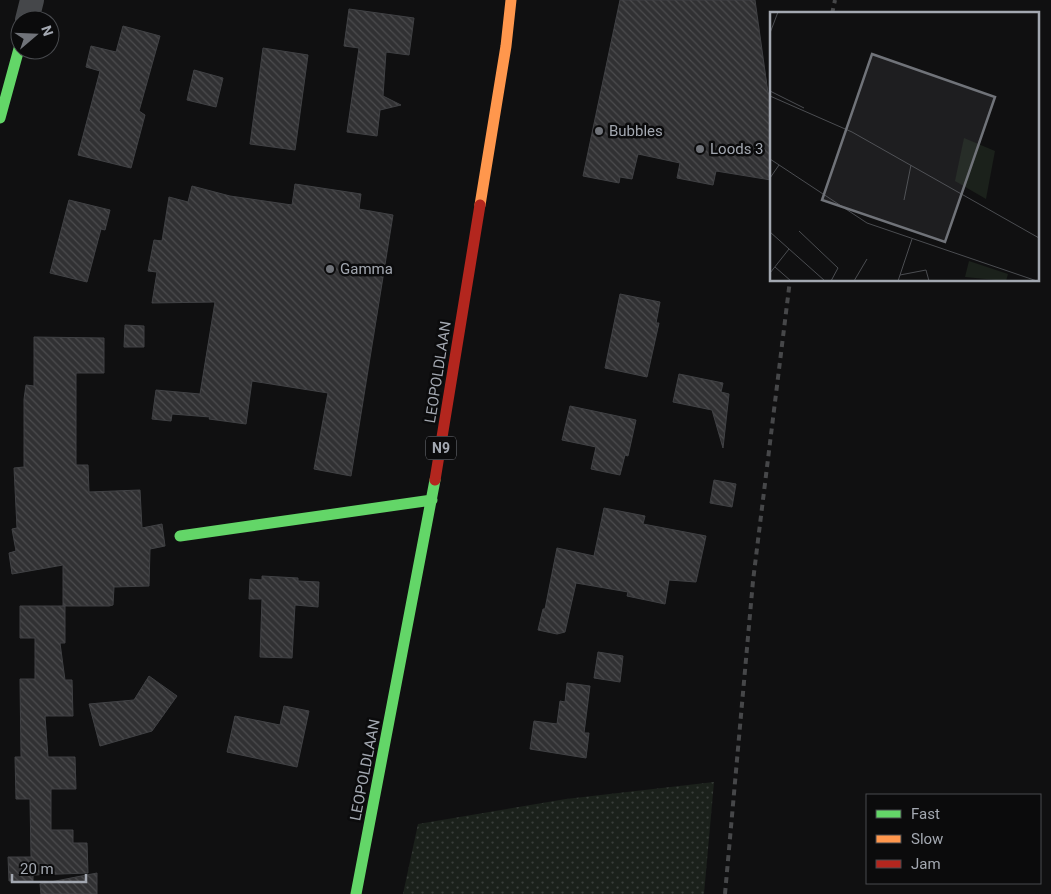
<svg xmlns="http://www.w3.org/2000/svg" width="1051" height="894" font-family="Roboto,sans-serif">
<style>
.green{fill:url(#green-dots)}
.building{fill:url(#building-back-hatch);stroke:#404144}
.lines{fill:none;stroke-linecap:round;stroke-linejoin:round}
.street{stroke:#45474a;stroke-width:24}
.fast{stroke:#63d668;stroke-width:11}
.slow{stroke:#ff974d;stroke-width:11}
.jam{stroke:#b3261e;stroke-width:11}
.rail{stroke:#464749;stroke-width:4;stroke-dasharray:6 5;stroke-linecap:butt}
.poi-dot{fill:#707379;stroke:#0b0b0c;stroke-width:2}
.labels{text-anchor:middle;dominant-baseline:central;stroke-width:5;stroke-linejoin:round;paint-order:stroke}
.shield{fill:#0b0b0c;stroke:#757980;stroke-width:1}
.shield-label{font-size:14px;font-weight:bold;fill:#a3a8b1}
.poi-label{font-size:15px;fill:#a3a8b1;stroke:#0b0b0c;text-anchor:start}
.street-label{font-size:15px;fill:#a3a8b1;stroke:#0b0b0c}
.inset-road{fill:none;stroke:#4b4d51;stroke-width:1}
.view{fill:#707379;fill-opacity:0.15;stroke:#707379;stroke-width:2.5}
.inset-edge{fill:none;stroke:#a3a8b1;stroke-width:2.5}
</style>
<defs>
<pattern id="green-dots" width="8" height="8" patternUnits="userSpaceOnUse" patternTransform="scale(1.25)"><rect width="8" height="8" fill="#1b211b"/><path d="M2 2h.1M6 6h.1" fill="none" stroke="#393e3a" stroke-width="1.8" stroke-linecap="round"/></pattern>
<pattern id="building-back-hatch" width="6" height="6" patternUnits="userSpaceOnUse" patternTransform="scale(1.25)"><rect width="6" height="6" fill="#313133"/><path d="M-1 5l2 2M0 0l6 6M5-1l2 2" fill="none" stroke="#4c4c4e"/></pattern>
</defs>
<rect width="100%" height="100%" fill="#101011"/>
<!-- green -->
<path class="green" d="M 714,782 L 704,894 L 403,894 L 418,824 L 566,799 Z"/>
<!-- building -->
<path class="building" d="M 620,0 L 755,0 L 768,93 L 771,93 L 771,180 L 716,171 L 713,185 L 677,178 L 680,163 L 638,154 L 632,179 L 620,177 L 619,183 L 583,176 Z
M 349,9 L 414,18 L 409,55 L 386,52 L 383,96 L 401,105 L 380,110 L 377,136 L 347,132 L 359,48 L 344,46 Z
M 123,26 L 160,36 L 139,111 L 145,115 L 131,168 L 78,155 L 100,71 L 86,67 L 91,46 L 116,52 Z
M 263,48 L 308,55 L 295,150 L 250,144 Z
M 194,70 L 223,78 L 216,107 L 187,100 Z
M 295,184 L 361,194 L 359,209 L 393,215 L 351,476 L 314,469 L 328,393 L 252,381 L 246,424 L 209,419 L 210,417 L 172,414 L 171,421 L 152,419 L 156,390 L 200,394 L 215,302 L 152,303 L 157,272 L 148,271 L 154,240 L 162,241 L 169,197 L 188,202 L 192,186 L 230,196 L 292,205 Z
M 69,200 L 110,210 L 105,230 L 101,229 L 87,282 L 50,273 Z
M 620,294 L 660,302 L 656,323 L 659,323 L 647,377 L 605,368 Z
M 125,325 L 144,326 L 144,347 L 124,347 Z
M 34,337 L 104,338 L 104,373 L 76,373 L 76,465 L 88,465 L 89,492 L 140,490 L 142,528 L 162,524 L 165,546 L 150,549 L 149,586 L 114,587 L 113,605 L 109,606 L 63,606 L 63,565 L 12,574 L 9,553 L 16,551 L 12,529 L 17,528 L 14,468 L 24,467 L 24,399 L 26,385 L 34,386 Z
M 679,374 L 723,383 L 721,392 L 729,394 L 723,448 L 712,410 L 673,402 Z
M 570,406 L 636,420 L 628,456 L 625,455 L 620,475 L 591,469 L 596,447 L 562,440 Z
M 714,480 L 736,484 L 732,507 L 710,503 Z
M 604,508 L 645,516 L 643,524 L 706,536 L 696,582 L 669,580 L 665,604 L 627,596 L 628,592 L 576,583 L 565,632 L 557,634 L 538,630 L 543,609 L 545,609 L 557,548 L 594,556 Z
M 262,576 L 298,578 L 298,581 L 319,582 L 318,607 L 295,605 L 292,658 L 260,657 L 262,599 L 249,599 L 250,579 L 262,580 Z
M 20,606 L 65,606 L 65,643 L 60,643 L 65,680 L 72,680 L 73,716 L 45,716 L 48,757 L 75,757 L 76,789 L 51,789 L 51,830 L 73,830 L 73,843 L 87,843 L 88,873 L 33,875 L 33,881 L 9,881 L 8,857 L 31,857 L 30,799 L 16,799 L 15,757 L 21,757 L 20,679 L 35,679 L 35,638 L 20,638 Z
M 598,652 L 623,656 L 620,682 L 594,678 Z
M 149,676 L 177,696 L 152,731 L 100,746 L 89,704 L 134,700 Z
M 567,683 L 590,686 L 584,733 L 589,733 L 586,758 L 530,749 L 534,721 L 557,724 L 560,701 L 565,702 Z
M 284,706 L 309,711 L 297,767 L 227,752 L 235,716 L 280,725 Z
M 97,873 L 97,894 L 41,894 L 40,884 Z"/>
<g class="lines">
<!-- street -->
<path class="street" d="M 27,20 L 32,0"/>
<!-- fast -->
<path class="fast" d="M 0,118 L 20,45
M 180,536 L 432,500
M 356,894 L 435,480"/>
<!-- slow -->
<path class="slow" d="M 480,205 L 506,46 L 511,0"/>
<!-- jam -->
<path class="jam" d="M 435,480 L 480,205"/>
<!-- rail -->
<path class="rail" d="M 832,14 L 835,0
M 725,894 L 753,581 L 790,280"/>
</g>
<!-- markers -->
<g class="poi-dot">
<circle cx="599" cy="131" r="5"/>
<circle cx="700" cy="149" r="5"/>
<circle cx="330" cy="269" r="5"/>
</g>
<g class="labels">
<!-- shield labels -->
<rect class="shield" x="426" y="436.5" width="30" height="23" rx="4"/>
<g class="shield-label">
<text x="441" y="448">N9</text>
</g>
<!-- poi labels -->
<g class="poi-label">
<text x="609" y="131">Bubbles</text>
<text x="710" y="149">Loods 3</text>
<text x="340" y="269">Gamma</text>
</g>
<!-- street labels -->
<g class="street-label">
<text transform="translate(438 372) rotate(-81)">LEOPOLDLAAN</text>
<text transform="translate(365 770) rotate(-79)">LEOPOLDLAAN</text>
</g>
</g>
<!-- overview -->
<g transform="translate(770 12)">
<rect width="269" height="269" fill="#101011"/>
<path d="M 194,126 L 225,139 L 216,187 L 185,169 Z" fill="#1b211b"/>
<path d="M 199,249 L 238,262 L 236,269 L 195,265 Z" fill="#1b211b"/>
<path class="inset-road" d="M 0,21 L 8,0M 0,79 L 34,96M 0,84 L 82,120 L 269,226M 0,147 L 97,211 L 267,269M 0,166 L 9,153M 134,188 L 141,153M 29,219 L 68,256 L 61,269M 0,220 L 55,269M 5,255 L 21,269M 0,261 L 19,237M 130,263 L 156,258 L 159,269M 84,269 L 97,247M 128,269 L 142,227"/>
<path class="view" d="M 102,42 L 225,85 L 175,230 L 52,188 Z"/>
<rect width="269" height="269" class="inset-edge"/>
</g>
<!-- legend -->
<rect x="866" y="794" width="175" height="90" fill="#0b0b0c" stroke="#484a4e"/>
<rect x="876" y="810" width="25" height="8" fill="#63d668" stroke="#484a4e"/>
<text x="911" y="819" font-size="15" fill="#a3a8b1">Fast</text>
<rect x="876" y="835" width="25" height="8" fill="#ff974d" stroke="#484a4e"/>
<text x="911" y="844" font-size="15" fill="#a3a8b1">Slow</text>
<rect x="876" y="860" width="25" height="8" fill="#b3261e" stroke="#484a4e"/>
<text x="911" y="869" font-size="15" fill="#a3a8b1">Jam</text>
<!-- north arrow -->
<g transform="translate(35 35) rotate(71)"><circle r="24" fill="#0b0b0c" stroke="#484a4e"/>
<path d="M0-4L9 19L0 12L-9 19Z" fill="#707379"/>
<text y="-8" font-size="14" font-weight="bold" text-anchor="middle" fill="#a3a8b1">N</text>
</g>
<!-- scale -->
<path d="M12 874v8h74v-8" fill="none" stroke="#a3a8b1" stroke-width="2.5"/>
<text x="20" y="874" font-size="15" fill="#a3a8b1" stroke="#0b0b0c" stroke-width="4" paint-order="stroke">20 m</text>
</svg>
